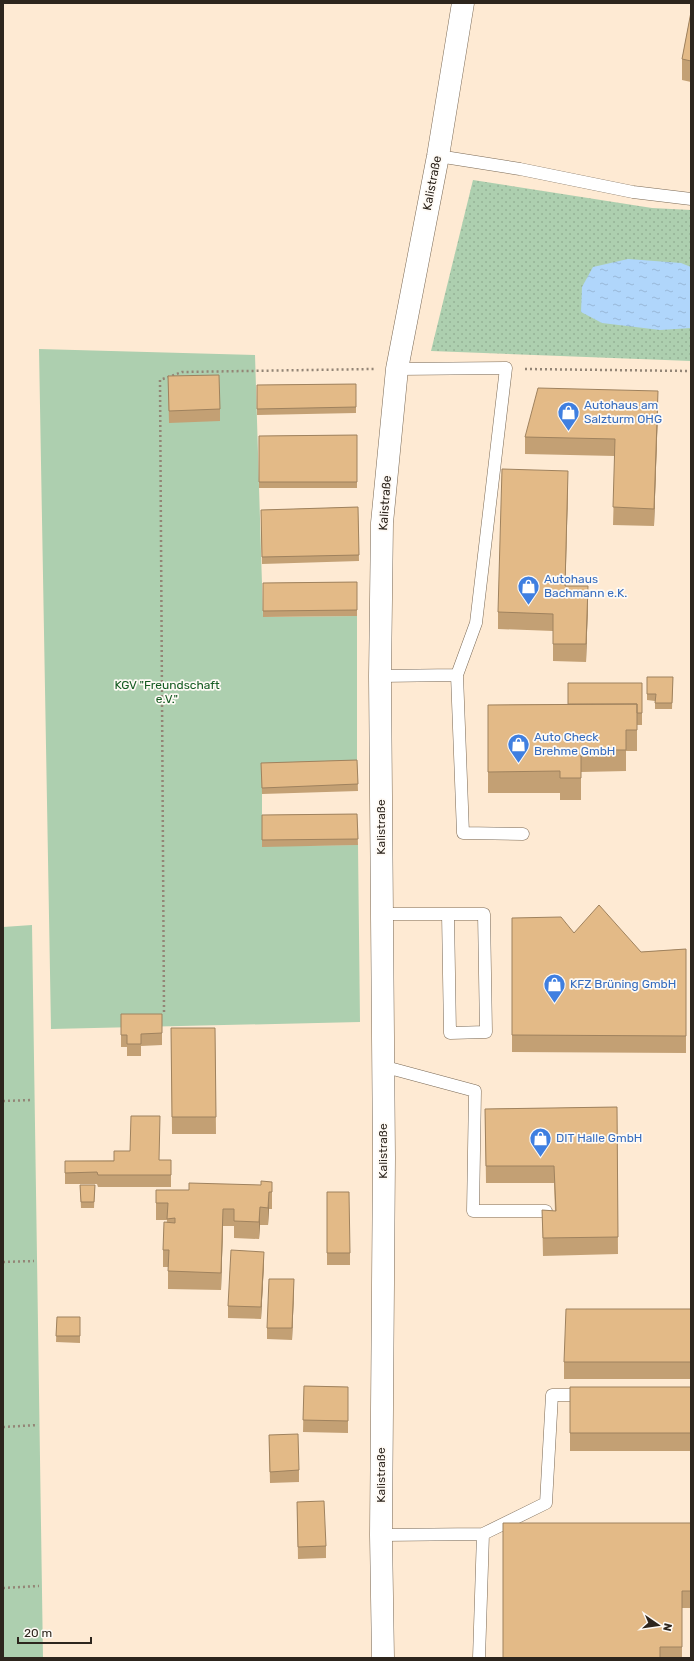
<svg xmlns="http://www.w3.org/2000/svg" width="694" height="1661" font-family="Rubik,sans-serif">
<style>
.grass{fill:url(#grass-dots)}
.green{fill:#adcfaf}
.water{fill:url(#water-ripples)}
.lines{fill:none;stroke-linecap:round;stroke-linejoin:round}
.service-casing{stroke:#7a6955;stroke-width:13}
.tertiary-casing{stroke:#7a6955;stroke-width:23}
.path{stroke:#938576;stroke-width:2.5;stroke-dasharray:2 3;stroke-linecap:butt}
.service{stroke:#fff;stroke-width:12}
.tertiary{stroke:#fff;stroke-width:22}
.wall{fill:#c3a074}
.shaded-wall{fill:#9f825e}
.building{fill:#e3ba87;stroke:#9f825e}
.labels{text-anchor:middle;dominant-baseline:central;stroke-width:3.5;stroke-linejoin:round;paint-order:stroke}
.street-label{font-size:12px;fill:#2d251d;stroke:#fefaf5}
.shop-label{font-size:12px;fill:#366cbe;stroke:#fefaf5;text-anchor:start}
.park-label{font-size:12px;fill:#155b22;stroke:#fefaf5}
</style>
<defs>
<pattern id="grass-dots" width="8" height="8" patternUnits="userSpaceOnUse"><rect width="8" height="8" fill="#adcfaf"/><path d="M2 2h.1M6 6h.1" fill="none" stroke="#95b296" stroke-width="1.8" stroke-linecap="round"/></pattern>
<pattern id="water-ripples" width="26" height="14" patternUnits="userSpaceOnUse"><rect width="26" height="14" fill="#b0d6fb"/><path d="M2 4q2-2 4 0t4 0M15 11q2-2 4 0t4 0" fill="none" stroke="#98b8d7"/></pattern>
</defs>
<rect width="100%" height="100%" fill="#feead3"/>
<!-- grass -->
<path class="grass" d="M 473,180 L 652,208 L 691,210 L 691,361 L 431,351 Z"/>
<!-- green -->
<path class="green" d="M 39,349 L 255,355 L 263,617 L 357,616 L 357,766 L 262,794 L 262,846 L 358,845 L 360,1022 L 51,1029 Z
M 32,925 L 43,1658 L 3,1658 L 3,927 Z"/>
<!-- water -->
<path class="water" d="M 628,259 L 681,263 L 691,267 L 691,328 L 660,330 L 602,323 L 581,312 L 582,287 L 593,267 Z"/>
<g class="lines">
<defs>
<path id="service" d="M 438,156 L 520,169 L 633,192 L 691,199
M 457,675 L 463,833 L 523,834
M 380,676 L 457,675 L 476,623 L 506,368 L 397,369
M 381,914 L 484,914 L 486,1032 L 450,1033 L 448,914
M 382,1066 L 475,1091 L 473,1211 L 546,1211
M 381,1535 L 483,1534
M 479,1658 L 483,1534 L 546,1503 L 552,1395 L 586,1395"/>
<path id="tertiary" d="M 383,1658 L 381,1535 L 384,1158 L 380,676 L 382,523 L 397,369 L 438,156 L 463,3"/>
</defs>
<!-- service casing -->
<use href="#service" class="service-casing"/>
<!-- tertiary casing -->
<use href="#tertiary" class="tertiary-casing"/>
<!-- path -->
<path class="path" d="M 525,369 L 691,371
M 164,1012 L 160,380 L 182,372 L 374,369
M 3,1101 L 32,1100
M 3,1262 L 34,1261
M 3,1427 L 38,1425
M 3,1588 L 39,1586"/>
<!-- service -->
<use href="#service" class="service"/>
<!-- tertiary -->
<use href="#tertiary" class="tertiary"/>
</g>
<!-- wall -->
<path class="wall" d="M 691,12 L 691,82 L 682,80 L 682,59 Z
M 168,376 L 220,409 L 220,421 L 169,423 Z
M 356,384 L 356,413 L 257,415 L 257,385 Z
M 658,409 L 654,526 L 613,525 L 615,456 L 525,454 L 525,437 Z
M 357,435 L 357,488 L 259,488 L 259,436 Z
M 568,488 L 565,586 L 588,603 L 586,662 L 553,661 L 553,631 L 498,629 L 498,612 Z
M 358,507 L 359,561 L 262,564 L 261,510 Z
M 357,582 L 357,616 L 263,617 L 263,583 Z
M 647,677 L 673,677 L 672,709 L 655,709 L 655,701 L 647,700 Z
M 642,683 L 642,725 L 637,725 L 637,751 L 626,751 L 626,771 L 581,772 L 581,800 L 560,800 L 560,793 L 488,793 L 488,705 L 568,704 Z
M 357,760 L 358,791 L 262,794 L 261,763 Z
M 357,814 L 358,845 L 262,847 L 262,815 Z
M 512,918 L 574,933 L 641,952 L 686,949 L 686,1053 L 512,1052 Z
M 121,1014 L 162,1014 L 162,1045 L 141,1046 L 141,1056 L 127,1056 L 127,1047 L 121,1047 Z
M 171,1028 L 215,1028 L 216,1134 L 172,1134 Z
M 617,1107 L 618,1254 L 543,1256 L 542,1210 L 555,1211 L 554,1183 L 486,1183 L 485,1109 Z
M 171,1160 L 171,1187 L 98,1187 L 97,1184 L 65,1184 L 65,1161 Z
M 272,1182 L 272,1209 L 269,1209 L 268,1225 L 260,1225 L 259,1239 L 234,1238 L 234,1226 L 223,1226 L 221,1290 L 168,1289 L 168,1267 L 163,1267 L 163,1250 L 167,1220 L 156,1220 L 156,1190 L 189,1190 L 261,1185 Z
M 80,1185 L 95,1185 L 94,1208 L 81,1208 Z
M 327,1192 L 350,1253 L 350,1265 L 327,1265 Z
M 264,1263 L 261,1319 L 228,1318 L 228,1306 Z
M 294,1291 L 292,1340 L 267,1339 L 267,1328 Z
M 691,1309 L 691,1379 L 564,1379 L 564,1362 Z
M 57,1317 L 80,1317 L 80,1343 L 56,1342 Z
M 304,1386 L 348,1387 L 348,1433 L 303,1432 Z
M 570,1387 L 691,1387 L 691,1451 L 570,1451 Z
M 269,1435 L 299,1470 L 299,1482 L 270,1483 Z
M 297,1502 L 326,1546 L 326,1558 L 298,1559 Z
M 691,1523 L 691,1608 L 682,1608 L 682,1658 L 503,1658 Z"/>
<!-- shaded-wall -->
<path class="shaded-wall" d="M 658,391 L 658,409 L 654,526 L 654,509 Z
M 568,471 L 568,488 L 565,603 L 565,586 Z
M 588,586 L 588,603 L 586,662 L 586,644 Z
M 269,1192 L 269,1209 L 268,1225 L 268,1208 Z
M 260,1207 L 260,1225 L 259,1239 L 259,1222 Z
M 223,1209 L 223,1226 L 221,1290 L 221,1273 Z
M 264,1252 L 264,1263 L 261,1319 L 261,1307 Z
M 294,1279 L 294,1291 L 292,1340 L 292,1328 Z"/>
<!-- building -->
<path class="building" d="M 691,12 L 691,61 L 682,59 Z
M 219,375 L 220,409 L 169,411 L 168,376 Z
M 356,384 L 356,407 L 257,409 L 257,385 Z
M 538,388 L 658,391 L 654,509 L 613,507 L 615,439 L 525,437 Z
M 357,435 L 357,482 L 259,482 L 259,436 Z
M 502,469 L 568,471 L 565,586 L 588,586 L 586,644 L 553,644 L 553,614 L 498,612 Z
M 358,507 L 359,555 L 262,557 L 261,510 Z
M 357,582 L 357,610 L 263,611 L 263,583 Z
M 647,677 L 673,677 L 672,703 L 655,703 L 656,694 L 647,694 Z
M 568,683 L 642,683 L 642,713 L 637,713 L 637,704 L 568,704 Z
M 637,704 L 637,730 L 626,730 L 626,750 L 581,750 L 581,778 L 560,778 L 560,771 L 488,772 L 488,705 Z
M 357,760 L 358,784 L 262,788 L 261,763 Z
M 357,814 L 358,839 L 262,840 L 262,815 Z
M 599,905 L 641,952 L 686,949 L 686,1036 L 512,1035 L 512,918 L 561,917 L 574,933 Z
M 121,1014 L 162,1014 L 162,1033 L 141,1034 L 141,1044 L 127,1044 L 127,1035 L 121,1035 Z
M 171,1028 L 215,1028 L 216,1117 L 172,1117 Z
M 617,1107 L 618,1237 L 543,1238 L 542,1210 L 556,1211 L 554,1166 L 486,1166 L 485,1109 Z
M 131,1116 L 160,1116 L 159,1160 L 171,1160 L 171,1175 L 98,1175 L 97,1172 L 65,1173 L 65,1161 L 114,1161 L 114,1151 L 130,1151 Z
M 261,1181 L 272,1182 L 272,1192 L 269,1192 L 268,1208 L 260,1207 L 259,1222 L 234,1221 L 234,1209 L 223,1209 L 221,1273 L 168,1271 L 169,1250 L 163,1250 L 164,1222 L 175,1223 L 175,1218 L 167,1219 L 168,1203 L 156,1203 L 156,1190 L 189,1190 L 189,1183 L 261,1185 Z
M 80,1185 L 95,1185 L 94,1202 L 81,1202 Z
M 327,1192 L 349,1192 L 350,1253 L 327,1253 Z
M 231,1250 L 264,1252 L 261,1307 L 228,1306 Z
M 269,1279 L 294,1279 L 292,1328 L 267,1328 Z
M 566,1309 L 691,1309 L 691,1362 L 564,1362 Z
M 57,1317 L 80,1317 L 80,1336 L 56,1336 Z
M 304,1386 L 348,1387 L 348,1421 L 303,1420 Z
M 570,1387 L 691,1387 L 691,1433 L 570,1433 Z
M 298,1434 L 299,1470 L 270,1472 L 269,1435 Z
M 324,1501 L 326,1546 L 298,1547 L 297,1502 Z
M 503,1523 L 691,1523 L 691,1591 L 682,1591 L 682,1647 L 660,1647 L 660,1658 L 503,1658 Z"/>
<!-- icons -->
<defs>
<symbol id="shop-pin" viewBox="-11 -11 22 30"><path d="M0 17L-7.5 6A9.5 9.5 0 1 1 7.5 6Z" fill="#3f7fe0" stroke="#fefaf5"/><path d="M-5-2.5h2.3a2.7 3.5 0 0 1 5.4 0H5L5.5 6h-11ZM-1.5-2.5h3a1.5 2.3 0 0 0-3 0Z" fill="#fff"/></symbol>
</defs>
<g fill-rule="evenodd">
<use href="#shop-pin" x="556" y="400" width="25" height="34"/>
<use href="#shop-pin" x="516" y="574" width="25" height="34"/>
<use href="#shop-pin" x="506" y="732" width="25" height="34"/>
<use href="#shop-pin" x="542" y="972" width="25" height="34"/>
<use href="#shop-pin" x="528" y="1126" width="25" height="34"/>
</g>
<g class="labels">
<!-- street labels -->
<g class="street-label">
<text transform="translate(432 183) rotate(-79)">Kalistraße</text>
<text transform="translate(385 503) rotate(-86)">Kalistraße</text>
<text transform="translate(381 827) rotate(-90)">Kalistraße</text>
<text transform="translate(383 1151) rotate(-90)">Kalistraße</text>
<text transform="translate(381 1475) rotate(-90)">Kalistraße</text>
</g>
<!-- shop labels -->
<g class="shop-label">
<text x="584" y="405">Autohaus am<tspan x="584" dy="14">Salzturm OHG</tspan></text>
<text x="544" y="579">Autohaus<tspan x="544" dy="14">Bachmann e.K.</tspan></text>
<text x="534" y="737">Auto Check<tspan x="534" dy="14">Brehme GmbH</tspan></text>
<text x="570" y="984">KFZ Brüning GmbH</text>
<text x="556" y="1138">DIT Halle GmbH</text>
</g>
<!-- park labels -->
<g class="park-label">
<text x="167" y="685">KGV "Freundschaft<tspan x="167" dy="14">e.V."</tspan></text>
</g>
</g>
<!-- border -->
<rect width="694" height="1661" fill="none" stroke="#2d251d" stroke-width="8"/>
<!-- north arrow -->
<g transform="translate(658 1625) rotate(103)" stroke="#fefaf5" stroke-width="3" paint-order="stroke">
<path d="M0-3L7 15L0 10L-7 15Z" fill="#2d251d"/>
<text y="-6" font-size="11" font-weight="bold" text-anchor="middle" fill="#2d251d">N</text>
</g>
<!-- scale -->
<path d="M18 1637v6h73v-6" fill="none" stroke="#2d251d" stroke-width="2"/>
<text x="24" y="1637" font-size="12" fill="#2d251d" stroke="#fefaf5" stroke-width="3" paint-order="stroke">20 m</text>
</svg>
